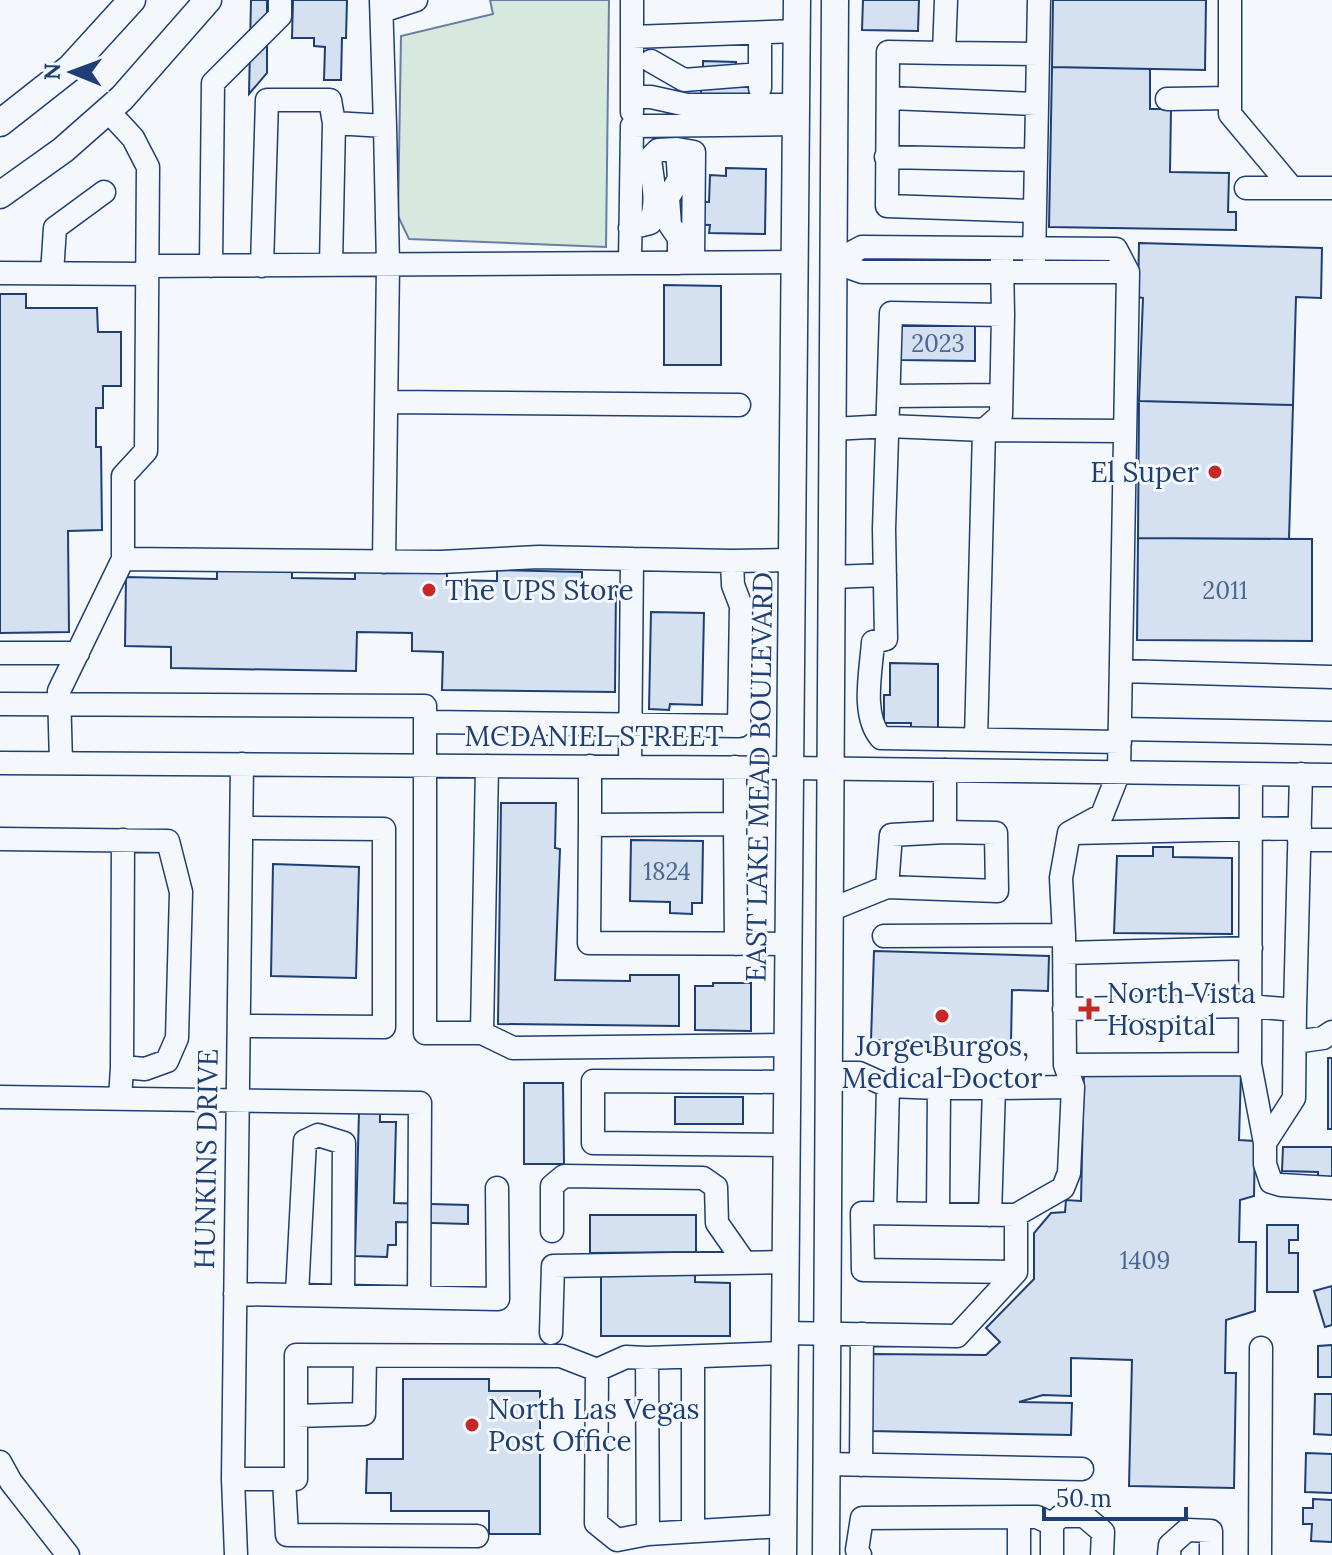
<svg xmlns="http://www.w3.org/2000/svg" width="1332" height="1555" font-family="Lora,serif">
<style>
.green{fill:#d7e8df;stroke:#687fa3;stroke-width:2}
.building{fill:#d5e0f0;stroke:#1d3f73;stroke-width:2}
.lines{fill:none;stroke-linecap:round;stroke-linejoin:round}
.minor-casing{stroke:#1d3f73;stroke-width:25}
.major-casing{stroke:#1d3f73;stroke-width:29}
.minor{stroke:#f4f7fb;stroke-width:22}
.major{stroke:#f4f7fb;stroke-width:26}
.poi-dot{fill:#c62828;stroke:#f4f7fb;stroke-width:3}
.labels{text-anchor:middle;dominant-baseline:central;stroke-width:6;stroke-linejoin:round;paint-order:stroke}
.number-label{font-size:24px;fill:#4b6792}
.poi-label{font-size:28px;fill:#1d3f73;stroke:#f4f7fb;text-anchor:start}
.street-label{font-size:28px;fill:#1d3f73;stroke:#f4f7fb}
</style>
<rect width="100%" height="100%" fill="#f4f7fb"/>
<!-- green -->
<path class="green" d="M 490,0 L 609,0 L 606,247 L 409,239 L 398,216 L 401,36 L 493,14 Z"/>
<!-- building -->
<path class="building" d="M 251,0 L 267,0 L 267,73 L 249,94 Z
M 293,0 L 347,0 L 346,38 L 342,38 L 341,80 L 324,80 L 325,47 L 314,46 L 314,38 L 292,38 Z
M 863,0 L 919,0 L 918,31 L 862,30 Z
M 1053,0 L 1206,0 L 1205,70 L 1052,67 Z
M 703,61 L 736,62 L 736,72 L 703,71 Z
M 1052,67 L 1150,69 L 1150,109 L 1171,109 L 1170,172 L 1229,173 L 1228,212 L 1236,212 L 1236,230 L 1049,227 Z
M 701,82 L 750,82 L 749,100 L 701,100 Z
M 726,168 L 766,169 L 765,234 L 709,233 L 710,225 L 673,224 L 674,201 L 709,202 L 710,175 L 726,176 Z
M 1139,243 L 1322,248 L 1321,298 L 1296,297 L 1293,405 L 1139,401 L 1143,298 L 1138,297 Z
M 664,285 L 721,286 L 721,365 L 664,365 Z
M 0,294 L 26,294 L 26,308 L 97,308 L 98,332 L 121,332 L 121,386 L 103,386 L 103,408 L 96,408 L 96,447 L 101,447 L 102,530 L 68,531 L 69,632 L 0,633 Z
M 901,326 L 975,326 L 975,361 L 900,360 Z
M 1139,401 L 1293,405 L 1289,539 L 1138,538 Z
M 1138,538 L 1312,539 L 1312,641 L 1137,640 Z
M 217,568 L 292,569 L 292,578 L 355,579 L 355,570 L 447,571 L 447,580 L 497,581 L 497,570 L 582,572 L 582,585 L 616,585 L 615,692 L 442,690 L 443,652 L 412,651 L 412,633 L 357,632 L 356,671 L 171,668 L 171,647 L 125,646 L 126,577 L 217,579 Z
M 651,612 L 704,613 L 702,705 L 670,704 L 669,710 L 649,709 Z
M 890,663 L 938,664 L 938,728 L 911,728 L 911,723 L 884,723 L 884,695 L 890,695 Z
M 501,803 L 556,803 L 555,848 L 560,849 L 555,980 L 630,981 L 630,975 L 679,975 L 679,1026 L 498,1024 Z
M 631,840 L 703,841 L 702,903 L 692,903 L 692,914 L 670,913 L 670,902 L 630,901 Z
M 1153,847 L 1173,847 L 1173,857 L 1232,858 L 1232,934 L 1114,933 L 1117,856 L 1153,856 Z
M 273,864 L 359,867 L 356,978 L 271,976 Z
M 874,951 L 1049,956 L 1048,991 L 1012,990 L 1011,1043 L 954,1041 L 954,1053 L 928,1052 L 928,1042 L 871,1040 Z
M 713,983 L 751,983 L 751,1031 L 695,1030 L 695,986 L 713,986 Z
M 1328,1058 L 1332,1058 L 1332,1129 L 1328,1129 Z
M 1084,1068 L 1241,1071 L 1239,1140 L 1255,1141 L 1254,1196 L 1240,1200 L 1239,1242 L 1256,1242 L 1255,1311 L 1226,1320 L 1225,1373 L 1236,1373 L 1234,1488 L 1129,1486 L 1132,1360 L 1071,1358 L 1071,1396 L 1043,1395 L 1019,1402 L 1072,1403 L 1071,1435 L 870,1431 L 870,1354 L 986,1355 L 1000,1342 L 986,1328 L 1034,1279 L 1034,1233 L 1051,1213 L 1065,1212 L 1066,1200 L 1081,1201 Z
M 524,1083 L 563,1083 L 564,1164 L 524,1164 Z
M 675,1097 L 743,1097 L 743,1124 L 675,1124 Z
M 359,1112 L 380,1112 L 380,1122 L 396,1122 L 394,1203 L 468,1205 L 468,1224 L 396,1222 L 396,1245 L 388,1245 L 387,1257 L 355,1256 Z
M 1283,1147 L 1332,1147 L 1332,1179 L 1318,1178 L 1318,1172 L 1282,1171 Z
M 590,1215 L 696,1215 L 696,1252 L 590,1253 Z
M 1267,1225 L 1298,1225 L 1298,1240 L 1289,1240 L 1289,1253 L 1298,1253 L 1298,1292 L 1267,1292 Z
M 601,1270 L 695,1271 L 695,1282 L 730,1283 L 730,1336 L 601,1336 Z
M 1332,1286 L 1332,1325 L 1325,1327 L 1314,1291 Z
M 1332,1345 L 1332,1377 L 1318,1377 L 1318,1346 Z
M 403,1379 L 489,1379 L 489,1391 L 540,1391 L 540,1534 L 489,1534 L 489,1511 L 391,1511 L 391,1493 L 366,1493 L 367,1459 L 403,1459 Z
M 1315,1394 L 1332,1394 L 1332,1435 L 1314,1434 Z
M 1306,1453 L 1332,1454 L 1332,1493 L 1305,1492 Z
M 1313,1499 L 1332,1500 L 1332,1542 L 1311,1541 L 1312,1524 L 1303,1524 L 1303,1508 L 1313,1508 Z"/>
<g class="lines">
<defs>
<path id="minor" d="M 381,0 L 385,126
M 632,0 L 632,112
M 946,0 L 944,53 L 1038,54
M 1230,0 L 1230,114 L 1292,188
M 382,11 L 416,0
M 632,37 L 797,31
M 944,53 L 888,52 L 887,206 L 1034,211
M 651,61 L 684,80 L 760,74
M 760,88 L 760,33
M 632,97 L 651,97 L 687,105 L 797,105
M 889,98 L 1037,104
M 1167,99 L 1230,98
M 108,111 L 133,138 L 148,167 L 146,451 L 123,476 L 123,559
M 677,149 L 694,152 L 693,261
M 886,157 L 1036,160
M 1246,188 L 1332,188
M 630,228 L 650,223 C 659,201 652,180 650,158 L 658,150 L 677,149 L 679,179 L 668,198 L 670,225 L 679,238 L 679,263
M 1002,260 L 1003,315
M 834,262 L 862,247 L 1116,249 L 1128,272 L 1119,772 L 1102,815 L 1069,833 L 1061,878 L 1064,935 L 884,936
M 834,262 L 862,272 L 1128,272
M 630,263 L 632,126 L 797,124
M 1034,263 L 1039,0
M 331,265 L 334,123
M 147,266 L 796,262
M 211,266 L 213,83 L 280,16 L 280,0
M 262,266 L 267,100 L 330,100 L 334,123 L 385,126 L 388,265 L 384,562
M 0,273 L 147,274
M 52,273 L 55,228 L 104,192
M 889,396 L 1001,395
M 387,402 L 739,405
M 833,429 L 888,426 L 984,430 L 976,739
M 732,561 L 793,560
M 832,577 L 885,575
M 0,653 L 78,653
M 1121,671 L 1332,677
M 0,704 L 425,706 L 425,1033 L 482,1033 L 487,766
M 426,722 L 739,726 L 741,606 L 733,585 L 732,561 L 632,559
M 1120,729 L 1332,733
M 1120,742 L 881,738 C 861,715 871,672 873,642 L 886,639 L 884,529 L 891,313 L 1003,315 L 1001,415 L 984,430 L 1125,431
M 0,763 L 791,768 L 1332,775
M 61,763 L 59,691 L 123,559 L 441,562 L 539,557 L 632,559 L 630,767
M 735,824 L 735,767
M 590,825 L 590,766
M 945,832 L 996,833 L 997,891 L 887,887 L 891,835 L 945,832 L 945,770
M 1073,833 L 1300,828
M 0,839 L 168,841 L 181,892 L 177,1038 L 167,1061 L 145,1069 L 122,1067 L 120,1099
M 1299,840 L 1332,840
M 830,910 L 887,887
M 1064,935 L 1065,1065 L 1250,1064 L 1251,774
M 736,944 L 735,824 L 590,825 L 589,943 L 790,944
M 1064,953 L 1251,948
M 1064,1009 L 1250,1006 L 1295,1010 L 1301,774
M 239,1026 L 384,1027 L 384,829 L 242,828
M 482,1033 L 513,1048 L 788,1045
M 1295,1042 L 1323,1038 L 1332,1032
M 1250,1064 L 1265,1143 L 1294,1098 L 1295,1010
M 122,1067 L 123,840
M 829,1073 L 859,1073 L 888,1086
M 939,1088 L 994,1088 L 990,1215
M 994,1088 L 1073,1087
M 0,1097 L 420,1103 L 419,1297
M 1265,1143 L 1265,1164 L 1271,1182 L 1281,1185 L 1332,1188
M 787,1145 L 593,1143 L 593,1081 L 788,1082
M 862,1213 L 1016,1215 L 1016,1272 L 863,1270 Z
M 885,1213 L 888,1086 L 939,1088 L 938,1214
M 1016,1215 L 1063,1188 L 1069,1173 L 1073,1087 L 1065,1065
M 552,1231 L 552,1186 L 564,1176 L 703,1178 L 716,1187 L 717,1223 L 745,1263
M 235,1294 L 498,1299 L 497,1188
M 297,1294 L 305,1141 L 318,1135 L 344,1143 L 343,1295
M 551,1333 L 553,1266 L 786,1262
M 785,1333 L 957,1336 L 1016,1272
M 647,1358 L 785,1353
M 296,1416 L 364,1414 L 365,1356
M 0,1462 L 11,1482 L 68,1555
M 826,1464 L 1082,1469
M 861,1465 L 862,1334
M 233,1479 L 296,1479 L 296,1355 L 561,1356 L 597,1370
M 284,1479 L 287,1535 L 477,1536
M 1019,1517 L 1019,1555
M 693,1531 L 693,1358
M 648,1534 L 647,1358 L 626,1357 L 597,1370 L 596,1523 L 617,1540 L 648,1534 L 782,1526
M 236,1555 L 233,1479 L 242,764
M 860,1555 L 857,1550 L 862,1518 L 1037,1517 L 1052,1524
M 1052,1555 L 1052,1524 L 1061,1516 L 1084,1516 L 1103,1532 L 1102,1555
M 1169,1555 L 1170,1545 L 1187,1530 L 1211,1531 L 1211,1555
M 1260,1555 L 1261,1348"/>
<path id="major" d="M 0,123 L 70,68 L 132,0
M 0,195 L 63,150 L 122,98 L 208,0
M 783,1555 L 797,0
M 826,1555 L 835,0"/>
</defs>
<!-- minor casing -->
<use href="#minor" class="minor-casing"/>
<!-- major casing -->
<use href="#major" class="major-casing"/>
<!-- minor -->
<use href="#minor" class="minor"/>
<!-- major -->
<use href="#major" class="major"/>
</g>
<!-- markers -->
<g class="poi-dot">
<circle cx="1215" cy="472" r="8"/>
<circle cx="429" cy="590" r="8"/>
<path d="M1085 997h8v8h8v8h-8v8h-8v-8h-8v-8h8z"/>
<circle cx="942" cy="1016" r="8"/>
<circle cx="472" cy="1425" r="8"/>
</g>
<g class="labels">
<!-- number labels -->
<g class="number-label">
<text x="938" y="343">2023</text>
<text x="1225" y="590">2011</text>
<text x="667" y="871">1824</text>
<text x="1145" y="1260">1409</text>
</g>
<!-- poi labels -->
<g class="poi-label">
<text x="1199" y="472" text-anchor="end">El Super</text>
<text x="445" y="590">The UPS Store</text>
<text x="1107" y="993">North Vista<tspan x="1107" dy="32">Hospital</tspan></text>
<text x="942" y="1046" text-anchor="middle">Jorge Burgos,<tspan x="942" dy="32">Medical Doctor</tspan></text>
<text x="488" y="1409">North Las Vegas<tspan x="488" dy="32">Post Office</tspan></text>
</g>
<!-- street labels -->
<g class="street-label">
<text x="594" y="736">MCDANIEL STREET</text>
<text transform="translate(759 777) rotate(-89)">EAST LAKE MEAD BOULEVARD</text>
<text transform="translate(206 1159) rotate(-89)">HUNKINS DRIVE</text>
</g>
</g>
<!-- north arrow -->
<g transform="translate(72 72) rotate(271)" stroke="#f4f7fb" stroke-width="6" paint-order="stroke">
<path d="M0-6L14 30L0 20L-14 30Z" fill="#1d3f73"/>
<text y="-12" font-size="22" font-weight="bold" text-anchor="middle" fill="#1d3f73">N</text>
</g>
<!-- scale -->
<path d="M1044 1507v12h142v-12" fill="none" stroke="#1d3f73" stroke-width="4"/>
<text x="1056" y="1507" font-size="24" fill="#1d3f73" stroke="#f4f7fb" stroke-width="6" paint-order="stroke">50 m</text>
</svg>
